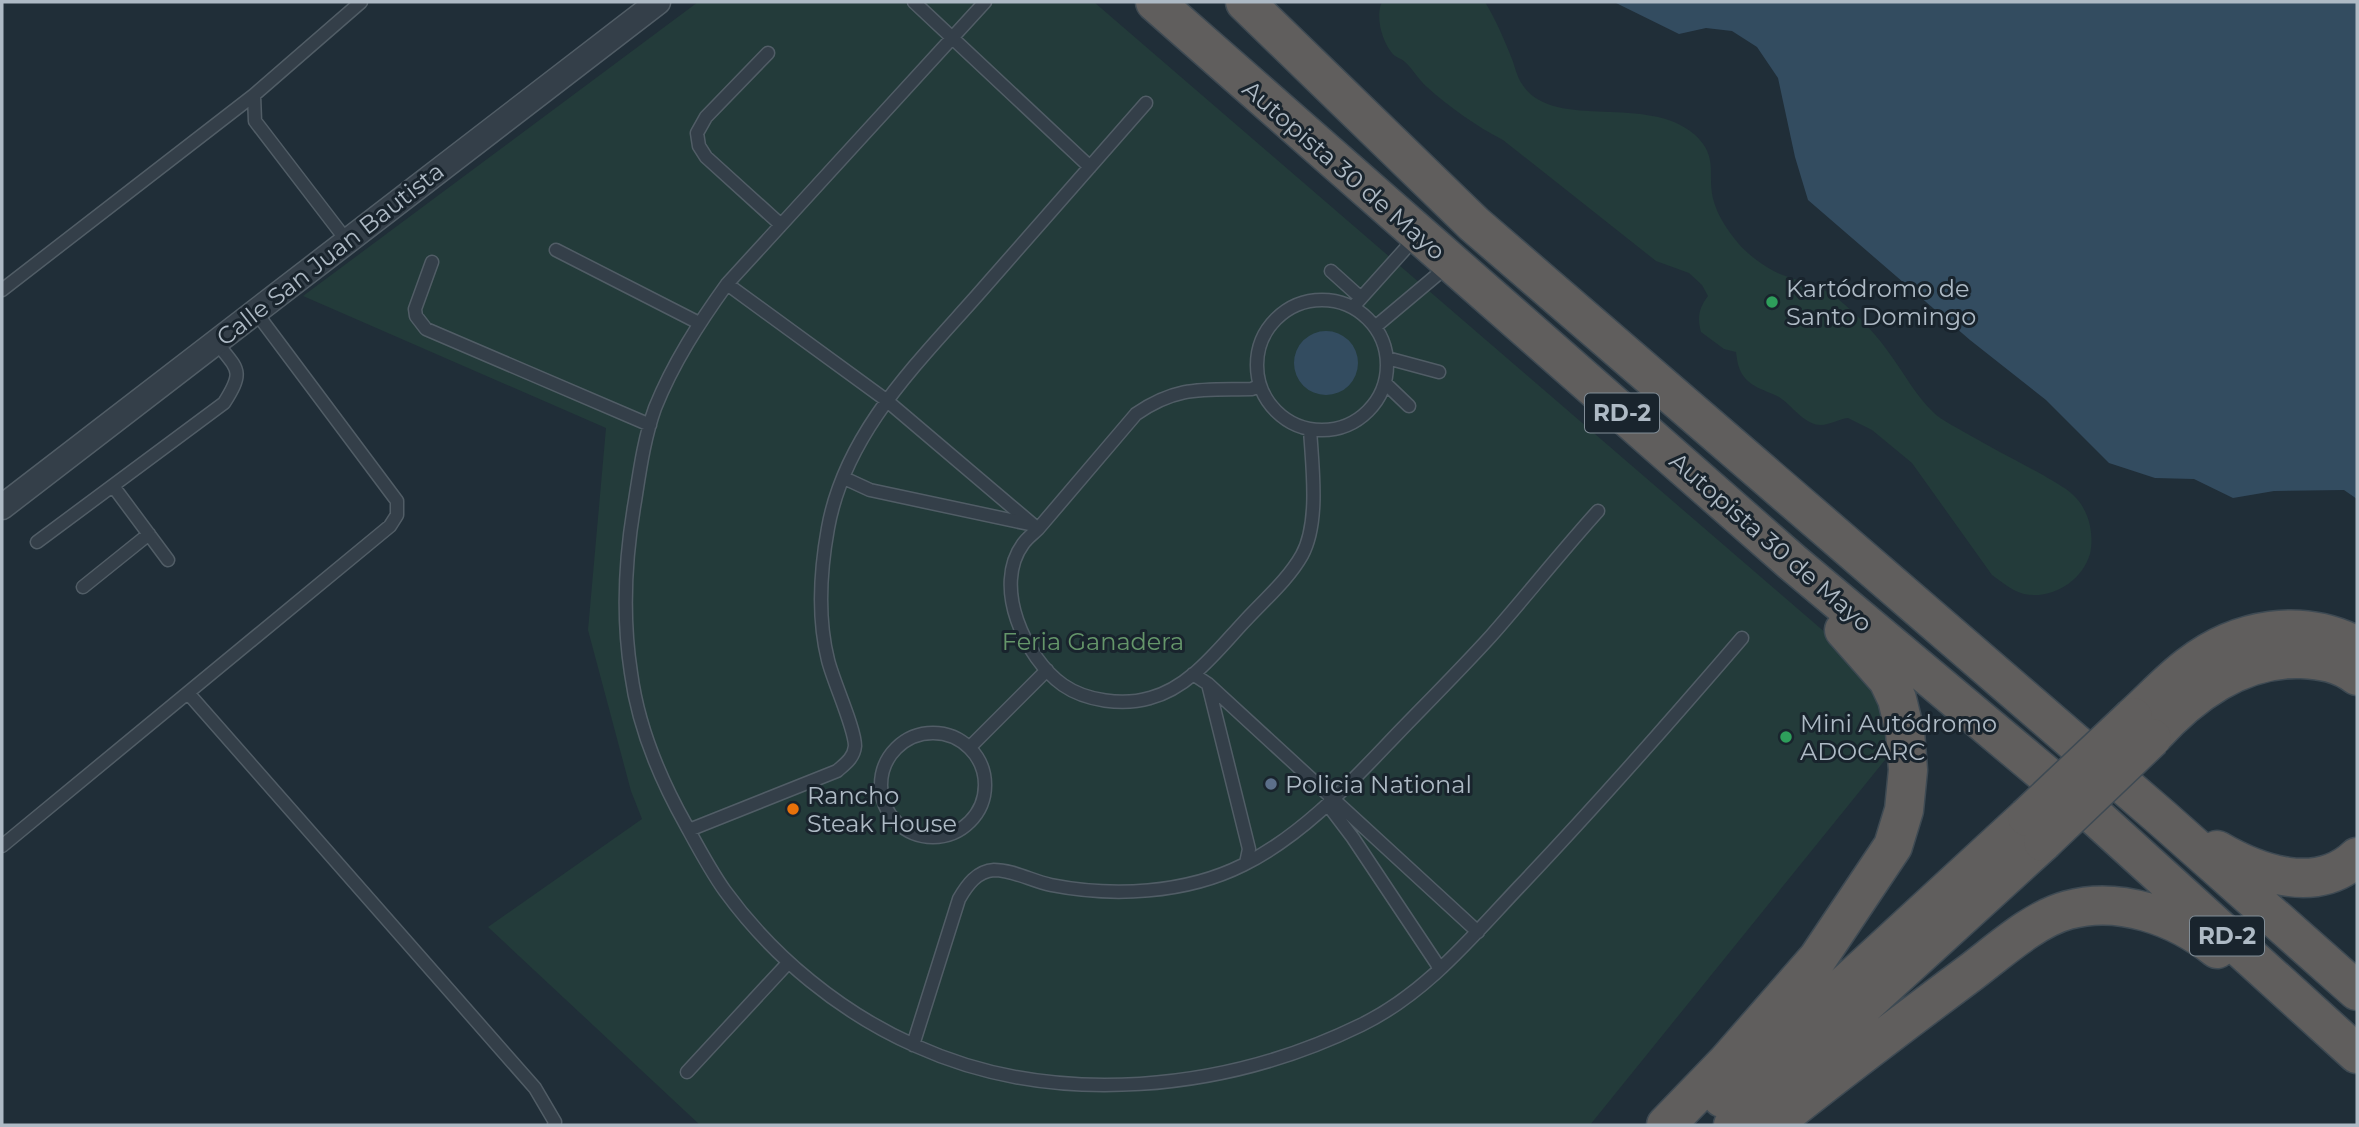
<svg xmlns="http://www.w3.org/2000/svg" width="2359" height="1127" font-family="Montserrat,sans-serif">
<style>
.green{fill:#233b3a}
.water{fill:#334c60}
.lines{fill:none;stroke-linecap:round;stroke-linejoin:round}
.service-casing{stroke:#515d66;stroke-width:15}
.minor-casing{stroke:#515d66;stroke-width:27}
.trunk-casing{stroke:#3e4a53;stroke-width:41}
.service{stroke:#343f49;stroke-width:12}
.minor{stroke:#343f49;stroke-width:24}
.trunk{stroke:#605e5d;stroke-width:38}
.trunk-bridge-casing{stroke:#3e4a53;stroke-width:41;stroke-linecap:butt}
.trunk-bridge{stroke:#605e5d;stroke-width:38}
.leisure-dot{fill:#2e9e5b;stroke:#19242d;stroke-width:2.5}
.service-dot{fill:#5c6f8a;stroke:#19242d;stroke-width:2.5}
.food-dot{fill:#e8710a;stroke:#19242d;stroke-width:2.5}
.labels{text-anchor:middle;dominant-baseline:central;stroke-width:6;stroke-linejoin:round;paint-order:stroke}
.shield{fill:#19242d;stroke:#818d97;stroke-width:2}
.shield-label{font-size:23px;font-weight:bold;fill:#aebac5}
.street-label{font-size:24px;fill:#aebac5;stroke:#19242d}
.poi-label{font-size:24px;fill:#aebac5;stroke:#19242d;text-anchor:start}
.park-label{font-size:24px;fill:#65966a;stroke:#19242d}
</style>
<rect width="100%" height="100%" fill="#202e38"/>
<!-- green -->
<path class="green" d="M 698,2 L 1094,2 L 1878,678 L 1889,755 L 1590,1125 L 700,1125 L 488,927 L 642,819 L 631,791 L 588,630 L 606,428 L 303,296 Z
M 1382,2 L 1485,2 C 1496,20 1504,39 1512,59 C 1515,67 1517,77 1522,84 C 1552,132 1647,93 1694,134 C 1720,157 1706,175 1714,202 C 1718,216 1728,231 1738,243 C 1748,255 1766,268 1780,274 C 1800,282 1821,285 1838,299 C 1859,316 1877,335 1892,357 C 1905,375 1917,397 1933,412 C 1941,420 1954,426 1964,432 C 1990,447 2017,461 2043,475 C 2054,482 2069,489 2077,499 C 2090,514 2094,536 2090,554 C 2082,581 2052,600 2024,594 C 2012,591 2002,582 1992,575 L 1912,463 L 1872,430 L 1848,418 C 1839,419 1829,425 1821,425 C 1804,425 1792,405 1779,397 C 1766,390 1751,388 1742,374 C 1738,367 1737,360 1736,352 L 1724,349 L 1701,332 C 1697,317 1699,308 1708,296 L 1702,285 L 1689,273 L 1656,261 L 1503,140 C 1476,126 1449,107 1427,87 C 1418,79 1413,69 1405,62 C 1401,58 1396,58 1392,53 C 1382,41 1375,16 1382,2 Z"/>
<!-- water -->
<path class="water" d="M 1614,2 L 2357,2 L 2357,499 L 2344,490 L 2274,491 L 2233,498 L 2194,479 L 2155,478 L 2109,463 L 2046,400 L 1970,340 L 1808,200 L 1795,157 L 1778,78 L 1757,47 L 1732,31 L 1706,28 L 1679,34 Z
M1294 363a32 32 0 1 1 64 0a32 32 0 1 1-64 0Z"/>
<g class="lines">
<defs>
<path id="service" d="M 914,2 L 1090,167
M 985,2 L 727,284 C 699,323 673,363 655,408 C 644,439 640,469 635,501 C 625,558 622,615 631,673 C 638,726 659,777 686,825 C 698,847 710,870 725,891 C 773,957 841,1013 916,1046 C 1055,1109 1226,1091 1361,1025 C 1425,994 1471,938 1519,887 C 1596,806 1669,723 1742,638
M 768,53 L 706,117 L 697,133 L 699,146 L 706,157 L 780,224
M 347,241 L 255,121 L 254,95 L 361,2
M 556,250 L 699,323
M 432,262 L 415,309 L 416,316 L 426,329 L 650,425
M 1331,271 L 1361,298
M 727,284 L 886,400 L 1038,529
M 2,290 L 254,95
M1257 365a65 65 0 1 1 130 0a65 65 0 1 1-130 0Z
M 1353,307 L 1415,238
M 1375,327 L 1450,264
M 1387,358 L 1439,372
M 1385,383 L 1409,406
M 1260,385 L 1252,389 C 1204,390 1178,385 1136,414 L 1038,529 C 1033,534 1027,538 1023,544 C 992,586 1025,658 1063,685 C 1086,701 1123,706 1150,698 C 1189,688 1217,651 1243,623 C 1263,601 1288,580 1302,555 C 1320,522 1312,465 1310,429
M 844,478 L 870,490 L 1029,524
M 113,486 L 168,560
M 37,542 L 224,403 C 245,370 238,370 216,342
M 83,587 L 149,534
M 1193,674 L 1208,684 L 1478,932
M 1208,684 L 1249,849 L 1246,863
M 188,693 L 535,1088 L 555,1122 L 554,1125
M881 785a52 52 0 1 1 104 0a52 52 0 1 1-104 0Z
M 970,747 L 1047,670
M 1328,805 L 1353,838 L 1437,964 L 1439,970
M 689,830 L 837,771 C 845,764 854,758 855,746 C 855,728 833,681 828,660 C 817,616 820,572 828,528 C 846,428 924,357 988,283 C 1041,223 1093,163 1146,103
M 2,846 L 390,526 L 397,515 L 397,501 L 255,311
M 913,1045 L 959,899 C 967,885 977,871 994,870 C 1013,870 1032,881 1051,885 C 1112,897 1185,894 1243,865 C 1305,834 1352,781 1399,732 C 1430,700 1461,669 1491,636 C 1527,595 1561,552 1598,511
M 687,1072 L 788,963"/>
<path id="minor" d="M 2,507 L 658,2"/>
<path id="trunk" d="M 1155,2 L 1792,562 L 2096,817 L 2357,1054
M 1245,2 L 1474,224 L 2162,818 L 2357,991
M 2133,717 C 2152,700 2169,681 2189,666 C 2238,628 2302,617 2357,646
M 2153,736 C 2192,693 2241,657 2301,659 C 2322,660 2340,663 2357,676
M 2217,850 C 2258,874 2317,895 2357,857
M 1722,1098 L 2027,817
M 1666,1125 L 1727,1062 L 1818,958 L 1893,846 L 1904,810 L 1908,770 L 1905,732 L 1897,699 L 1888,680 L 1844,630
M 1733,1125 L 2043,842
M 1772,1125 C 1836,1073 1903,1023 1970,973 C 1998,952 2034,919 2068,910 C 2119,896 2176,916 2217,949"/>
</defs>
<!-- service casing -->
<use href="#service" class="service-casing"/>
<!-- minor casing -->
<use href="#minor" class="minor-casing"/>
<!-- trunk casing -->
<use href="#trunk" class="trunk-casing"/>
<!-- service -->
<use href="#service" class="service"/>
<!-- minor -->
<use href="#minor" class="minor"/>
<!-- trunk -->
<use href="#trunk" class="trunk"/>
<defs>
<path id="trunk-bridge" d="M 2027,817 L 2133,717
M 2043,842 L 2152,738"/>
</defs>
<!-- trunk-bridge casing -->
<use href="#trunk-bridge" class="trunk-bridge-casing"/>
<!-- trunk-bridge -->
<use href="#trunk-bridge" class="trunk-bridge"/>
</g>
<!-- markers -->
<g class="leisure-dot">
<circle cx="1772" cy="302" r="7"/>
<circle cx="1786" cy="737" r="7"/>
</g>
<circle class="service-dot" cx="1271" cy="784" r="7"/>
<circle class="food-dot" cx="793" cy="809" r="7"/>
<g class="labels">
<!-- shield labels -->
<g class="shield">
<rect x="1585" y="393.5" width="74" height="39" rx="5"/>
<rect x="2190" y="916.5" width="74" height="39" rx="5"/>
</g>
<g class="shield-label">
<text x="1622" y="413">RD-2</text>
<text x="2227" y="936">RD-2</text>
</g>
<!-- street labels -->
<g class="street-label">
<text transform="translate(1344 170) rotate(41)">Autopista 30 de Mayo</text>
<text transform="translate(330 254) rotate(-38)">Calle San Juan Bautista</text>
<text transform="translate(1771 542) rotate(41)">Autopista 30 de Mayo</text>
</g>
<!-- poi labels -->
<g class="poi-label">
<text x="1786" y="288">Kartódromo de<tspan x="1786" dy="28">Santo Domingo</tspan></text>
<text x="1800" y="723">Mini Autódromo<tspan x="1800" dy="28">ADOCARC</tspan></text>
<text x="1285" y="784">Policia National</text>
<text x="807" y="795">Rancho<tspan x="807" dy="28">Steak House</tspan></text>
</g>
<!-- park labels -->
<g class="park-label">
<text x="1093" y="641">Feria Ganadera</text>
</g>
</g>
<!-- border -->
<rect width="2359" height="1127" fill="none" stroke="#aebac5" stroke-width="7"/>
</svg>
